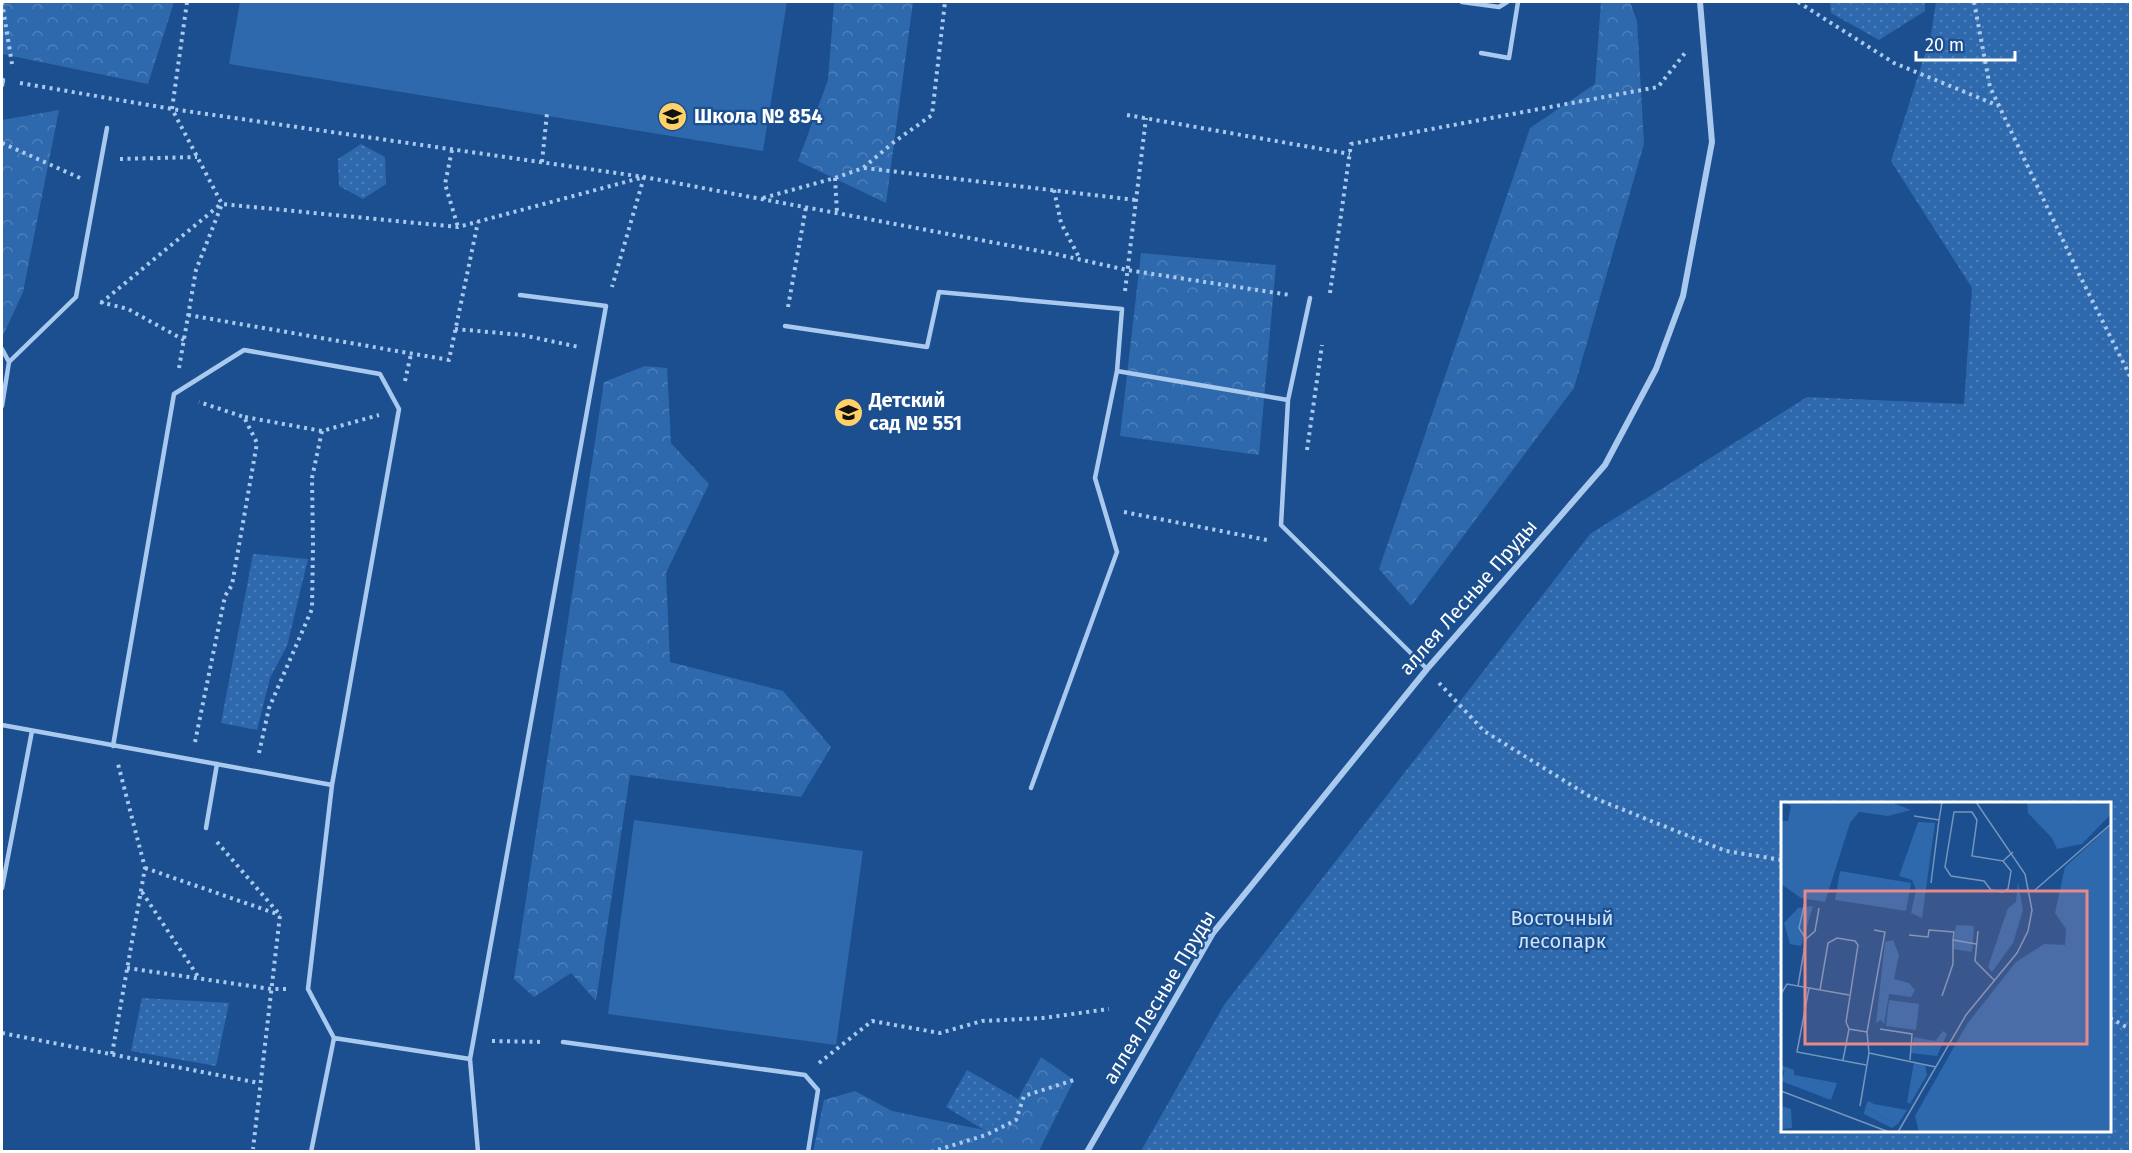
<svg xmlns="http://www.w3.org/2000/svg" width="2132" height="1153" font-family="'Fira Sans',sans-serif">
<style>
.grass{fill:#2e69ad}
.forest{fill:url(#forest-crowns)}
.park{fill:url(#park-dots);fill-rule:evenodd}
.lines{fill:none;stroke-linecap:round;stroke-linejoin:round}
.path{stroke:#a9c9ee;stroke-width:4;stroke-dasharray:3 4.5;stroke-linecap:butt}
.lane{stroke:#a9c9ee;stroke-width:4.5}
.street{stroke:#a9c9ee;stroke-width:6}
.labels{text-anchor:middle;dominant-baseline:central;stroke-width:4.5;stroke-linejoin:round;paint-order:stroke}
.poi-label{font-size:20px;font-weight:bold;fill:#fff;stroke:#1b4f8f;text-anchor:start}
.street-label{font-size:20px;fill:#fff;stroke:#1b4f8f}
.park-label{font-size:20px;fill:#cfe3fa;stroke:#1b4f8f}
.inset-road{fill:none;stroke:#7695bc;stroke-width:1.5}
.view{fill:#e88989;fill-opacity:0.15;stroke:#e88989;stroke-width:3}
.inset-edge{fill:none;stroke:#fff;stroke-width:3}
</style>
<defs>
<pattern id="forest-crowns" width="20" height="18" patternUnits="userSpaceOnUse" patternTransform="scale(1.5)"><rect width="20" height="18" fill="#2e69ad"/><path d="M2 6a3 3 0 1 1 6 0M12 15a3 3 0 1 1 6 0" fill="none" stroke="#4d80b9"/></pattern>
<pattern id="park-dots" width="8" height="8" patternUnits="userSpaceOnUse" patternTransform="scale(1.5)"><rect width="8" height="8" fill="#2e69ad"/><path d="M2 2h.1M6 6h.1" fill="none" stroke="#4d80b9" stroke-width="1.8" stroke-linecap="round"/></pattern>
</defs>
<rect width="100%" height="100%" fill="#1b4f8f"/>
<!-- grass -->
<path class="grass" d="M 240,2 L 787,2 L 763,151 L 229,64 Z
M 634,820 L 863,851 L 836,1045 L 608,1014 Z"/>
<!-- forest -->
<path class="forest" d="M 2,2 L 174,2 L 148,84 L 2,54 Z
M 834,2 L 913,2 L 886,203 L 798,161 L 828,80 Z
M 1601,2 L 1630,2 L 1637,21 L 1644,144 L 1574,388 L 1411,606 L 1379,569 L 1530,128 L 1595,84 Z
M 59,110 L 23,292 L 2,338 L 2,120 Z
M 1141,253 L 1276,265 L 1259,455 L 1120,436 Z
M 645,366 L 667,368 L 671,443 L 709,484 L 666,573 L 670,662 L 783,691 L 831,747 L 801,797 L 630,775 L 596,1001 L 571,973 L 534,997 L 514,979 L 604,382 Z
M 1041,1057 L 1074,1080 L 1039,1151 L 813,1152 L 824,1100 L 855,1091 L 892,1111 L 984,1130 L 1008,1117 Z"/>
<!-- park -->
<path class="park" d="M 1830,2 L 1925,2 L 1925,11 L 1879,40 L 1831,13 Z
M 1936,2 L 2130,2 L 2130,1151 L 1141,1151 L 1224,1005 L 1590,534 L 1807,397 L 1964,404 L 1972,288 L 1891,161 L 1931,35 ZM 1782,804 L 2110,804 L 2110,1130 L 1782,1130 Z
M 361,144 L 385,157 L 386,184 L 363,199 L 339,186 L 338,159 Z
M 253,554 L 308,559 L 287,646 L 270,678 L 257,730 L 221,723 Z
M 142,998 L 229,1003 L 216,1066 L 131,1051 Z
M 967,1070 L 1018,1099 L 1008,1117 L 984,1130 L 946,1107 Z"/>
<g class="lines">
<!-- path -->
<path class="path" d="M 2,2 L 12,64
M 187,2 L 172,109 L 222,204 L 458,227 L 644,177 L 612,287
M 1798,2 L 1894,63 L 1999,106
M 1974,2 L 1990,87 L 2079,274 L 2130,376
M 20,83 L 172,109 L 644,177 L 1055,254 L 1127,270 L 1290,295
M 1127,115 L 1350,154
M 2,143 L 80,178
M 452,150 L 445,184 L 458,227
M 120,159 L 197,157
M 542,162 L 547,113
M 864,168 L 1136,200
M 835,178 L 837,213
M 1054,190 L 1061,223 L 1080,259
M 763,198 L 835,178 L 863,168 L 894,142 L 932,115 L 945,2
M 1125,291 L 1146,118
M 1330,293 L 1351,144 L 1658,87 L 1685,53
M 100,302 L 128,309 L 184,340
M 101,303 L 221,204
M 788,307 L 806,207
M 188,315 L 449,360 L 478,222
M 455,329 L 522,335 L 579,347
M 179,368 L 196,270 L 222,204
M 405,381 L 411,354
M 245,417 L 322,431
M 1307,450 L 1322,345
M 1124,512 L 1267,540
M 1439,683 L 1484,731 L 1589,796 L 1726,851 L 1782,860
M 195,742 L 225,596 L 232,585 L 257,443 L 244,417 L 199,402
M 259,753 L 269,708 L 312,609 L 313,545 L 312,478 L 322,431 L 379,415
M 217,842 L 280,915 L 253,1149
M 145,868 L 280,915
M 142,892 L 199,978
M 127,968 L 271,989 L 290,989
M 2110,1018 L 2130,1029
M 2,1033 L 259,1083
M 492,1041 L 544,1042
M 112,1054 L 145,868 L 118,764
M 819,1063 L 872,1021 L 940,1033 L 982,1021 L 1043,1018 L 1109,1009
M 931,1152 L 986,1135 L 1016,1120 L 1024,1096 L 1074,1080"/>
<!-- lane -->
<path class="lane" d="M 1462,2 L 1499,7 L 1507,2
M 1481,53 L 1509,58 L 1518,2
M 2,85 L 3,80
M 1310,298 L 1288,400 L 1281,525 L 1427,669
M 785,326 L 927,347 L 939,292 L 1122,309 L 1117,371
M 2,349 L 9,362
M 2,406 L 9,362 L 76,297 L 107,128
M 2,725 L 332,785
M 113,746 L 174,394 L 244,350 L 380,374 L 399,409 L 332,785 L 308,989 L 334,1038 L 470,1059
M 1031,788 L 1117,552 L 1095,478 L 1117,371 L 1288,400
M 206,828 L 217,764
M 2,888 L 32,731
M 563,1042 L 805,1075 L 818,1090 L 808,1152
M 311,1152 L 334,1038
M 478,1152 L 470,1059 L 606,306 L 520,295"/>
<!-- street -->
<path class="street" d="M 1087,1152 L 1213,933 L 1427,669 L 1605,465 L 1656,369 L 1683,296 L 1712,142 L 1700,2"/>
</g>
<!-- icons -->
<defs>
<symbol id="school-disc" viewBox="-11 -11 22 22"><circle r="9.5" fill="#ffd166" stroke="#1b4f8f"/><path d="M0-5L7-2L0 1L-7-2ZM-4 1L0 2.5L4 1V4Q0 6-4 4Z" fill="#111"/></symbol>
</defs>
<g fill-rule="evenodd">
<use href="#school-disc" x="656" y="100" width="33" height="33"/>
<use href="#school-disc" x="832" y="396" width="33" height="33"/>
</g>
<g class="labels">
<!-- poi labels -->
<g class="poi-label">
<text x="694" y="116">Школа № 854</text>
<text x="869" y="400">Детский<tspan x="869" dy="23">сад № 551</tspan></text>
</g>
<!-- street labels -->
<g class="street-label">
<text transform="translate(1468 597) rotate(-49)">аллея Лесные Пруды</text>
<text transform="translate(1159 997) rotate(-59)">аллея Лесные Пруды</text>
</g>
<!-- park labels -->
<g class="park-label">
<text x="1562" y="918">Восточный<tspan x="1562" dy="23">лесопарк</tspan></text>
</g>
</g>
<!-- overview -->
<g transform="translate(1781 802)">
<rect width="330" height="330" fill="#1b4f8f"/>
<path d="M 59,69 L 130,81 L 125,109 L 54,98 ZM 108,198 L 138,202 L 135,228 L 105,224 ZM 133,260 L 144,263 L 146,273 L 129,302 L 126,300 ZM 0,263 L 13,268 L 13,273 L 56,281 L 50,298 L 0,279 L 4,269 L 0,268 ZM 84,306 L 117,322 L 111,326 L 83,312 Z" fill="#2e69ad"/>
<path d="M 4,0 L 109,0 L 130,8 L 107,14 L 78,10 L 69,21 L 44,100 L 20,96 L 0,82 L 0,19 L 7,19 L 10,4 ZM 246,0 L 330,0 L 330,12 L 301,42 L 276,47 L 271,36 L 247,11 ZM 137,20 L 154,21 L 141,116 L 130,111 L 135,88 L 131,78 L 118,74 ZM 237,80 L 242,108 L 232,141 L 211,170 L 207,165 L 227,106 L 235,100 ZM 32,104 L 20,144 L 9,142 L 3,121 L 17,106 ZM 175,123 L 193,124 L 191,150 L 172,147 ZM 112,138 L 118,153 L 113,177 L 128,181 L 134,188 L 130,195 L 108,192 L 103,222 L 100,218 L 95,221 L 104,140 ZM 162,229 L 166,232 L 156,254 L 130,251 L 133,235 L 154,239 ZM 30,277 L 46,282 L 49,286 L 46,291 L 24,285 L 20,278 ZM 87,299 L 93,302 L 126,308 L 117,322 L 84,306 ZM 0,304 L 10,307 L 11,326 L 0,327 Z" fill="#2e69ad"/>
<path d="M 330,23 L 330,330 L 138,330 L 134,314 L 186,222 L 235,160 L 263,142 L 284,143 L 285,127 L 274,111 L 284,65 Z" fill="#2e69ad"/>
<path class="inset-road" d="M 133,14 L 158,18 L 161,0M 222,59 L 230,69 L 227,87 L 222,90 L 210,88 L 203,79 L 170,74 L 164,65 L 173,10 L 191,10 L 196,18 L 191,54 L 222,59 L 232,50M 150,81 L 158,18M 254,88 L 330,22M 24,100 L 18,126 L 25,137M 197,129 L 194,159 L 213,178M 128,133 L 147,135 L 148,128 L 173,130 L 172,138M 17,184 L 25,137 L 34,129 L 38,106M 28,186 L 16,250 L 85,263M 39,188 L 47,141 L 56,136 L 74,139 L 77,143 L 65,220 L 68,227 L 86,230M 0,192 L 6,182 L 68,193M 161,194 L 172,162 L 172,138 L 195,142M 99,227 L 131,232 L 129,258M 88,251 L 155,265M 62,258 L 68,227M 0,289 L 108,330M 79,304 L 88,251 L 86,230 L 104,130 L 93,128M 117,330 L 185,213 L 236,151 L 247,129 L 251,108 L 244,72 L 195,0"/>
<path class="view" d="M 24,89 L 306,89 L 306,242 L 24,242 Z"/>
<rect width="330" height="330" class="inset-edge"/>
</g>
<!-- border -->
<rect width="2132" height="1153" fill="none" stroke="#ffffff" stroke-width="6"/>
<!-- scale -->
<path d="M1916 51v9h99v-9" fill="none" stroke="#ffffff" stroke-width="3"/>
<text x="1925" y="51" font-size="18" fill="#ffffff" stroke="#1b4f8f" stroke-width="4.5" paint-order="stroke">20 m</text>
</svg>
